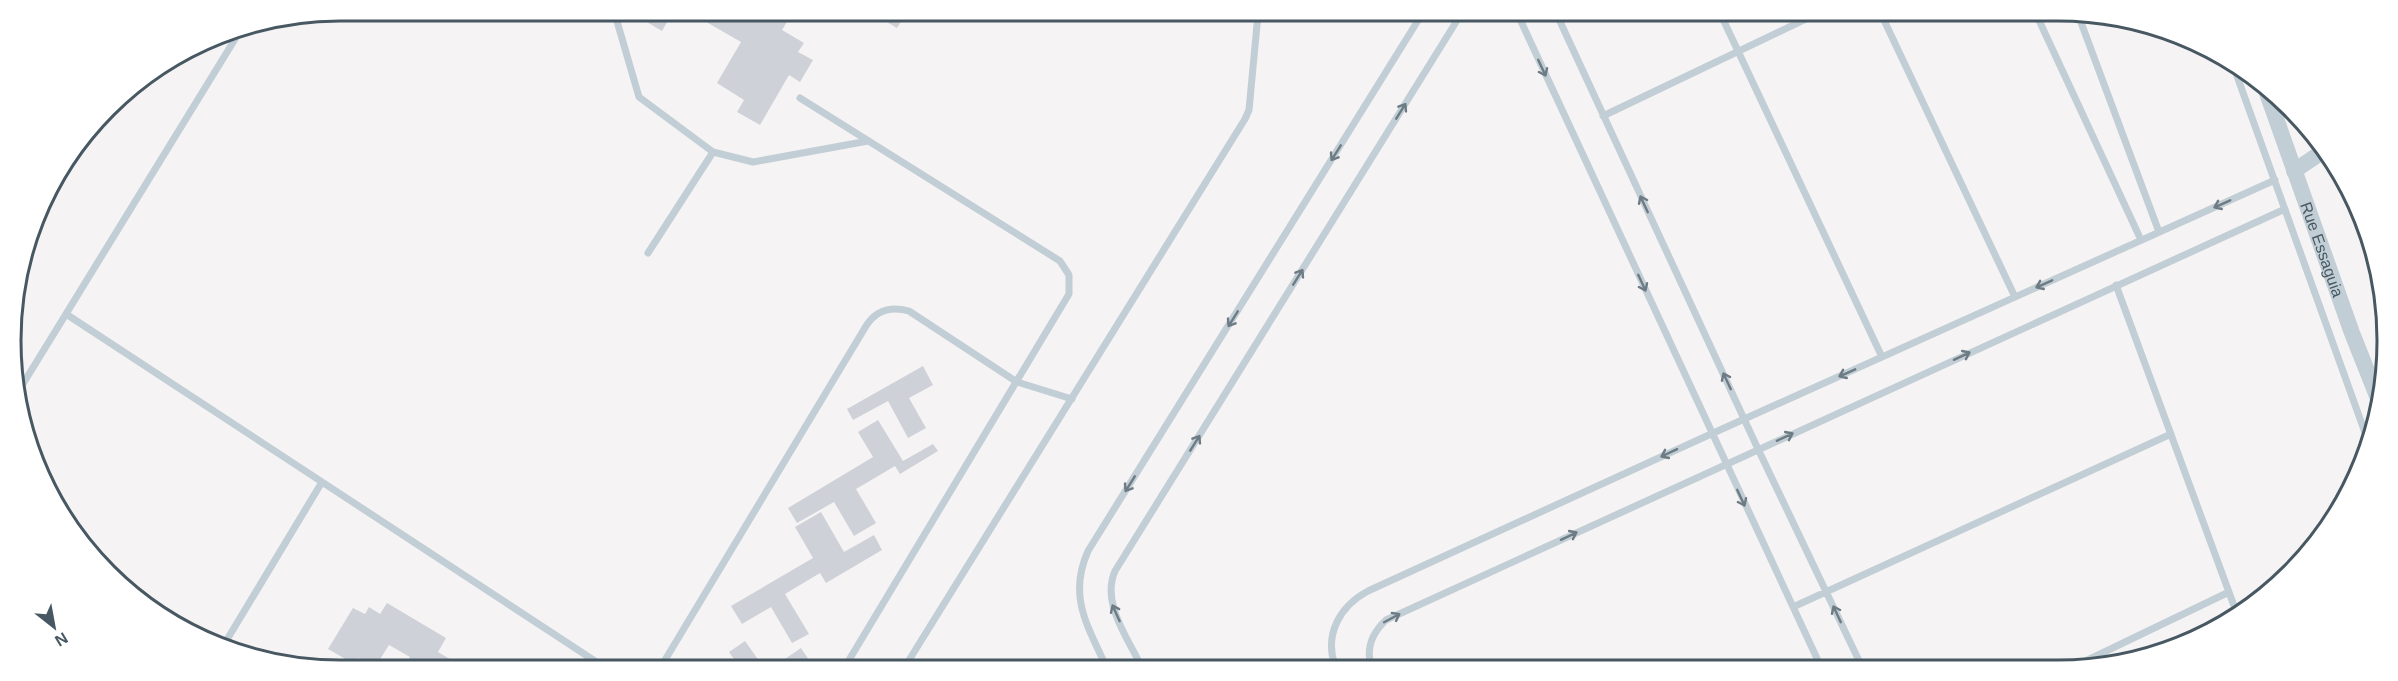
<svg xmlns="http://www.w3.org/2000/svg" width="2398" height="681" font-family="Helvetica,sans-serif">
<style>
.building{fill:#ced2d8}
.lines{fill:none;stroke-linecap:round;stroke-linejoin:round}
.service{stroke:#c2ced5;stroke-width:7}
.tertiary{stroke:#c2ced5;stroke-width:16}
.oneway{stroke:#6d7b85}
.labels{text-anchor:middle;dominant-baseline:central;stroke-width:6;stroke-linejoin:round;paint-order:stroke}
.street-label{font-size:16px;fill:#485863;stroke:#fff}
.rim{fill:none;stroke:#485863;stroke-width:3}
</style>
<rect width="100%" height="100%" fill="#f5f3f3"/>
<!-- building -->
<path class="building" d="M 643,12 L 673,12 L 662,31 L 640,18 Z
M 689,12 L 793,12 L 782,30 L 804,43 L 798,52 L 813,60 L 800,82 L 789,75 L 760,125 L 737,112 L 744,100 L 717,83 L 741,42 Z
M 891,12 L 907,12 L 897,28 L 885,21 Z
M 923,366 L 933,385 L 909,398 L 926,428 L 908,438 L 888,401 L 853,420 L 847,409 Z
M 878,420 L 903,461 L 933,444 L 938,451 L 900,474 L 895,466 L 856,489 L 876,523 L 854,536 L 834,502 L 797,523 L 788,508 L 873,457 L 858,432 Z
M 821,512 L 844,552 L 874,535 L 882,550 L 826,583 L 820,573 L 785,594 L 809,634 L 792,643 L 771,607 L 742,624 L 731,606 L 813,558 L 795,527 Z
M 387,603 L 446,638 L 438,652 L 460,665 L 405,664 L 410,657 L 389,645 L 377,664 L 370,664 L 358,658 L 354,664 L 328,649 L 353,608 L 365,614 L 369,607 L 380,614 Z
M 745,641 L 762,665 L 738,665 L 729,652 Z
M 801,648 L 811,663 L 808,665 L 776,665 Z"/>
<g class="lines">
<!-- service -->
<path class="service" d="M 614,11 L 639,97 L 713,152 L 753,162 L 868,141
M 1518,15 L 1821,667
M 1557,15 L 1758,449 L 1862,667
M 1721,15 L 1882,357
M 1882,16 L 2015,297
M 2037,16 L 2141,240
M 2079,17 L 2159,232
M 2232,62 L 2368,441
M 800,98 L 1060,261 L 1069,275 L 1069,294 L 846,665
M 1603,116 L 1812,16
M 648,253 L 713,152
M 2116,285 L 2237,614
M 66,314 L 601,665
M 18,392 L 240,31
M 1793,607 L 2171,434
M 225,643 L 322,482
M 662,665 L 866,326 C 876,310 891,306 909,311 L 1017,382 L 1072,399
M 906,665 L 1245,119 L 1249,110 L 1258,14
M 1106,666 C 1087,625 1068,596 1088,551 L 1422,14
M 1141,666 C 1128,638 1101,603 1115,571 L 1461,14
M 1335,666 C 1324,634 1340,606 1368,591 L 1711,434 L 2275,180
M 1371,666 C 1366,648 1372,633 1386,620 L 2285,209
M 2071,668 L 2229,592"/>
<!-- tertiary -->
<g class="tertiary">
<path id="s1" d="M 2267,93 L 2352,333 L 2381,406"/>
<path d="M 2294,171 L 2325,150"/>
</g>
</g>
<!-- one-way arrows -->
<defs><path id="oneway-shaft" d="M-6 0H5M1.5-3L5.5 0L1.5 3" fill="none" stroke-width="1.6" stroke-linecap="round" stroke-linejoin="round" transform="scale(1.5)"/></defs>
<g class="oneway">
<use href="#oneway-shaft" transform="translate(1542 68) rotate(65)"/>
<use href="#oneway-shaft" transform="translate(1401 111) rotate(-58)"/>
<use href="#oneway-shaft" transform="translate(1336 153) rotate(122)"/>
<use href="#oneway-shaft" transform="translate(1644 204) rotate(-115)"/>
<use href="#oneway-shaft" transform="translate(2222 204) rotate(156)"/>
<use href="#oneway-shaft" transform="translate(1298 277) rotate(-58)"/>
<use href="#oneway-shaft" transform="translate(1642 283) rotate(65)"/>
<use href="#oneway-shaft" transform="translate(2044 284) rotate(156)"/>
<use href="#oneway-shaft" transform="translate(1233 319) rotate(122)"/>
<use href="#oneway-shaft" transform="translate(1962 356) rotate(-25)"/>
<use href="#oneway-shaft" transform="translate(1847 373) rotate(156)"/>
<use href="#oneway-shaft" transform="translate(1727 381) rotate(-115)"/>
<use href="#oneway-shaft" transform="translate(1785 437) rotate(-25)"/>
<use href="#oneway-shaft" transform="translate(1195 443) rotate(-58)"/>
<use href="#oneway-shaft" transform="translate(1669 453) rotate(155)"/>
<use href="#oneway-shaft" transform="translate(1130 484) rotate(122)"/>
<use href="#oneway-shaft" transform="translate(1741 498) rotate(65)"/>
<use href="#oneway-shaft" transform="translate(1569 536) rotate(-25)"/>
<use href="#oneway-shaft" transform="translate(1116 613) rotate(-114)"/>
<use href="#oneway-shaft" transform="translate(1837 614) rotate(-115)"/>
<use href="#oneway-shaft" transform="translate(1392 618) rotate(-28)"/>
</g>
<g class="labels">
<!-- street labels -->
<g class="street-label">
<text stroke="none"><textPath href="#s1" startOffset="166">Rue Essaguia</textPath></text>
</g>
</g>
<!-- crop -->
<path d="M0 0H2398V681H0ZM340 21H2058A319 319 0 0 1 2377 340V341A319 319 0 0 1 2058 660H340A319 319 0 0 1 21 341V340A319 319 0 0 1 340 21Z" fill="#fff" fill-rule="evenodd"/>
<path class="rim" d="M340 21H2058A319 319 0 0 1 2377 340V341A319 319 0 0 1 2058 660H340A319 319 0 0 1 21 341V340A319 319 0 0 1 340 21Z"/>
<!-- north arrow -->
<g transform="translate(54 627) rotate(149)" stroke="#ffffff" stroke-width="4.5" paint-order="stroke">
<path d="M0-4.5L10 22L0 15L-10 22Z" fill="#485863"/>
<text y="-9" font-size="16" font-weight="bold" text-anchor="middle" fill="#485863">N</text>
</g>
</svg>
